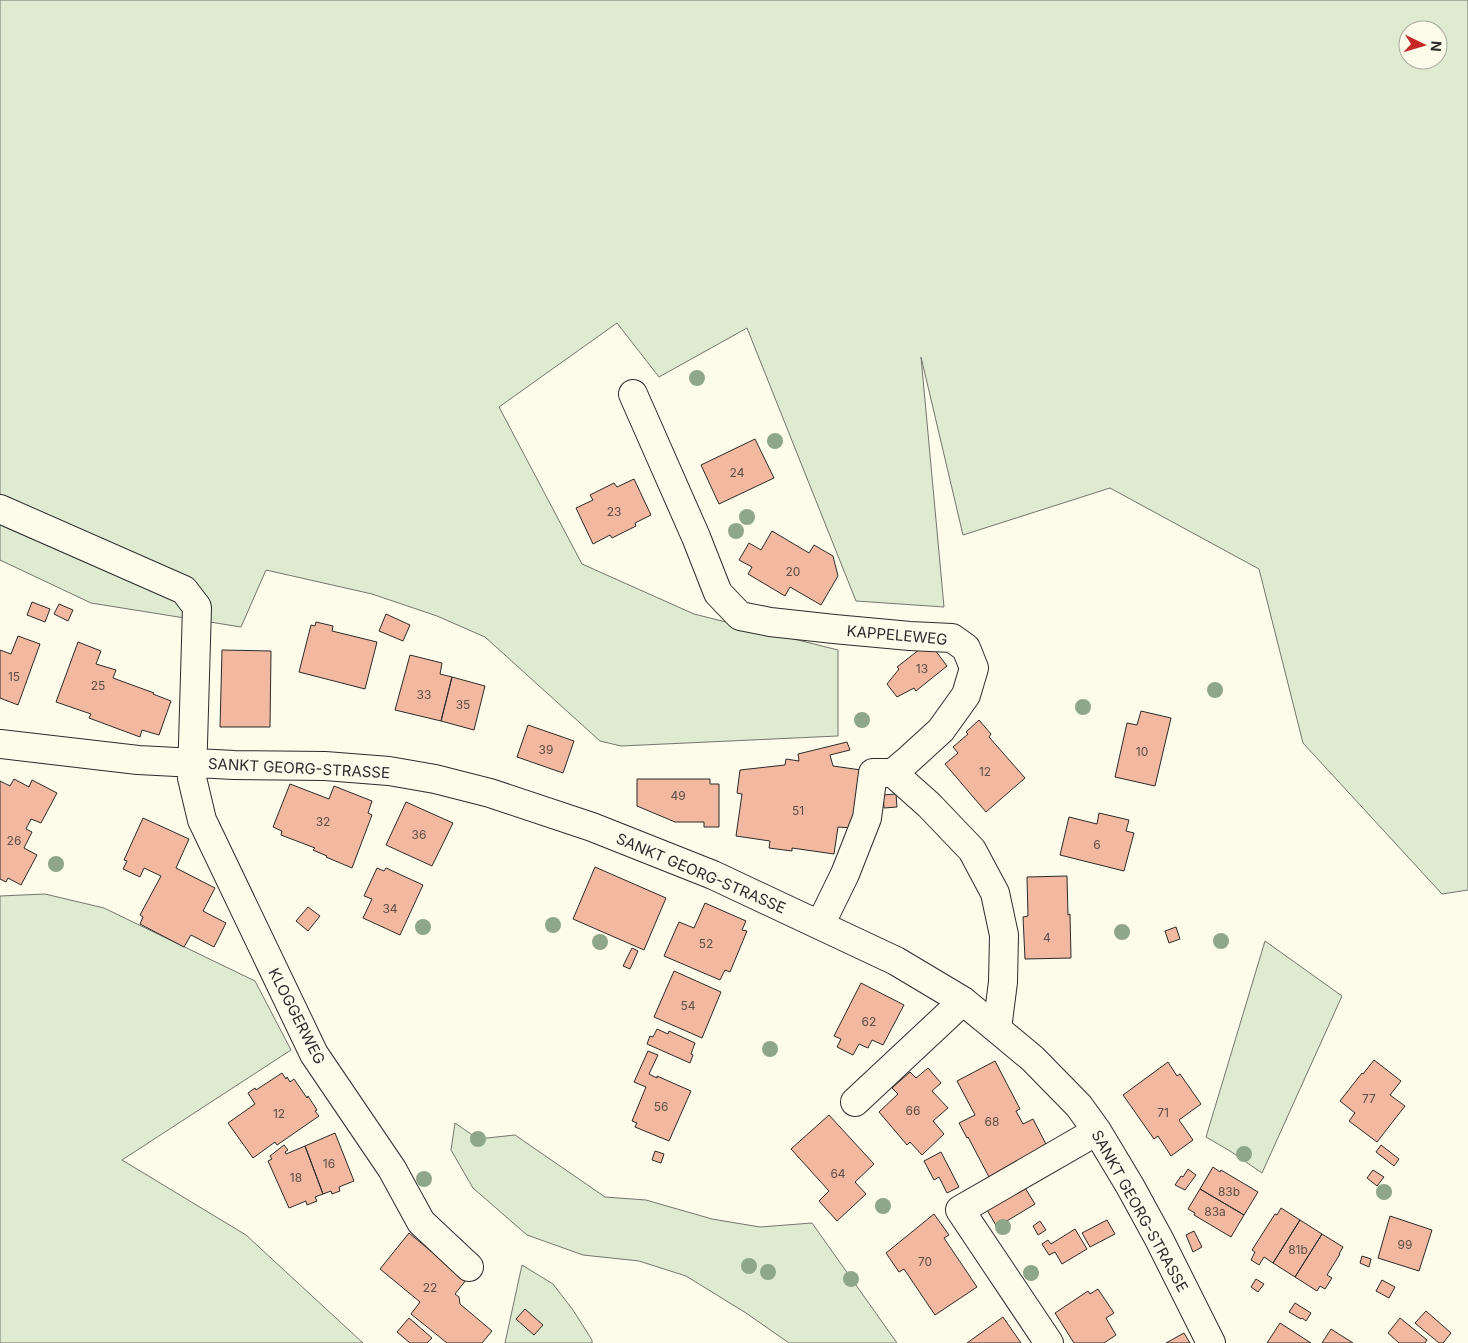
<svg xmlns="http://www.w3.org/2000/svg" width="1468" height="1343" font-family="Inter,sans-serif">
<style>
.green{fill:#deebd1;stroke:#74746e;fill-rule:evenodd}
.building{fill:#f2b8a0;stroke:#2b2b2b}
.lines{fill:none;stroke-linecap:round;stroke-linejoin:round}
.minor-casing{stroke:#2b2b2b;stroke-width:30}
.minor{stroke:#fdfbea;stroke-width:28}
.tree{fill:#8ea78a}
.labels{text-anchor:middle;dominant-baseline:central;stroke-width:4;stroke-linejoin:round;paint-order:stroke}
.number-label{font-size:12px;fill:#5d4e48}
.street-label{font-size:15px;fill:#2b2b2b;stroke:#fdfbea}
</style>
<rect width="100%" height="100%" fill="#fdfbea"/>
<!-- green -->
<path class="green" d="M 0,0 L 1468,0 L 1468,890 L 1442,894 L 1303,743 L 1259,569 L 1110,488 L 963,535 L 921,357 L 944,607 L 856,601 L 747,328 L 659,377 L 617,323 L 499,407 L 582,564 L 694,614 L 838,650 L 838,736 L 621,746 L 600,741 L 485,637 L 437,616 L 372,594 L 266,570 L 241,627 L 91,603 L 0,560 ZM 1408,30 L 1438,30 L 1438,60 L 1408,60 Z
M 45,894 L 104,908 L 255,981 L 291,1050 L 122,1160 L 246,1235 L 363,1343 L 0,1343 L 0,896 Z
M 1265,941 L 1342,996 L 1262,1173 L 1230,1151 L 1206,1137 Z
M 455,1123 L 478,1139 L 515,1135 L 605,1197 L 646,1200 L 712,1219 L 760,1227 L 812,1223 L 897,1343 L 789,1343 L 746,1313 L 686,1276 L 639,1261 L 583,1255 L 527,1235 L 473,1188 L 451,1150 Z
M 522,1265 L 553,1284 L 573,1310 L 592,1340 L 592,1343 L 505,1343 Z"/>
<!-- building -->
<path class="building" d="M 755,439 L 774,478 L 719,504 L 701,465 Z
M 634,479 L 651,515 L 635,523 L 636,526 L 612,538 L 610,535 L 593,544 L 576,508 L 593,500 L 590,495 L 614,483 L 617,487 Z
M 772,531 L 809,553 L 814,545 L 833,556 L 838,576 L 821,605 L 790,587 L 785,596 L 748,574 L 752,567 L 739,560 L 749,543 L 761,550 Z
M 32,602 L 50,609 L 45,622 L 27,615 Z
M 59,604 L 73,610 L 68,621 L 54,614 Z
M 386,614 L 410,625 L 403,641 L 379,631 Z
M 316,622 L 333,626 L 332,631 L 377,642 L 365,689 L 299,672 L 311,625 L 315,626 Z
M 18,636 L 40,644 L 18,705 L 0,698 L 0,650 L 11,654 Z
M 78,642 L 101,651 L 96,664 L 116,670 L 113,678 L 154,693 L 153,694 L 171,701 L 159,735 L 142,730 L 140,737 L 89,718 L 91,714 L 56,702 Z
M 929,642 L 947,666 L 916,691 L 914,688 L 897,697 L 887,684 L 899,669 L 897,667 Z
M 222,650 L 271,651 L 270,727 L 220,727 Z
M 410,655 L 442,663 L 440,674 L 452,677 L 441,721 L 395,710 Z
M 452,677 L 485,686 L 474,730 L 441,721 Z
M 1141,711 L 1171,718 L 1155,786 L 1115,777 L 1127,723 L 1137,725 Z
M 979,720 L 991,734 L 989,737 L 1025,778 L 986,812 L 945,764 L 958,753 L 953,747 L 968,734 L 966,732 Z
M 528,725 L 574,741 L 563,773 L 517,757 Z
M 847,742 L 850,750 L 830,755 L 833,766 L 861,770 L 853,828 L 838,827 L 834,854 L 792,848 L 792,851 L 769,848 L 770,841 L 736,836 L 742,794 L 737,793 L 740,770 L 785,765 L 786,759 L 799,761 L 798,754 Z
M 14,779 L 29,787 L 32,780 L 57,793 L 41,823 L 31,819 L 26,829 L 32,832 L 24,848 L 37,855 L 21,885 L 8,878 L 6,882 L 0,879 L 0,781 L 10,786 Z
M 637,779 L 710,779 L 710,784 L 719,784 L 719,827 L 704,827 L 704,822 L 675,822 L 637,806 Z
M 290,784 L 329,799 L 334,786 L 372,801 L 368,813 L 372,815 L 352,868 L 326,857 L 327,856 L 313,850 L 315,848 L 281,835 L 282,831 L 273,827 Z
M 896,794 L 897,807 L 884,808 L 883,795 Z
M 406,802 L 453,823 L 432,866 L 386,845 Z
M 1099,813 L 1129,820 L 1126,831 L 1134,833 L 1124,871 L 1060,855 L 1069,817 L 1097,824 Z
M 143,818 L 189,839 L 176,868 L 215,888 L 203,911 L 226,923 L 214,947 L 191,935 L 184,947 L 140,924 L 143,917 L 140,915 L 161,876 L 144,868 L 140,877 L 123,869 L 127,861 L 124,860 Z
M 595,867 L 666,898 L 644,950 L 573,919 Z
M 377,868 L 384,871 L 386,868 L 423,885 L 400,935 L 363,918 L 372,899 L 364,896 Z
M 1067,876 L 1068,915 L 1070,914 L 1071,958 L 1025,959 L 1023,917 L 1028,916 L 1027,877 Z
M 705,903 L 746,921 L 742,930 L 747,931 L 730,972 L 725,970 L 720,980 L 664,956 L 679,922 L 694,928 Z
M 308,907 L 320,916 L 308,931 L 296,921 Z
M 1176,927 L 1180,939 L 1169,943 L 1165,931 Z
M 632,948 L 638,951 L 630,969 L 623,966 Z
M 674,971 L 721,992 L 702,1038 L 654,1017 Z
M 861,983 L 904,1005 L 883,1045 L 872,1040 L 868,1048 L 859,1044 L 853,1055 L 837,1047 L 841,1039 L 834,1036 Z
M 657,1029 L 668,1034 L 669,1031 L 695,1043 L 691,1054 L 693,1055 L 690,1063 L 647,1044 L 650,1036 L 653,1037 Z
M 648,1051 L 658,1055 L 649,1074 L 657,1078 L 657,1076 L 691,1091 L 669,1141 L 635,1127 L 637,1123 L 632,1121 L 646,1087 L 634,1082 Z
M 1374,1060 L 1401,1081 L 1390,1095 L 1405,1106 L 1377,1142 L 1349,1121 L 1355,1113 L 1340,1101 L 1362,1073 L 1363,1074 Z
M 995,1061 L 1020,1109 L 1016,1111 L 1023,1124 L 1033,1119 L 1047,1146 L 989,1177 L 968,1137 L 967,1138 L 959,1123 L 975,1115 L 957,1081 Z
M 1168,1062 L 1177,1076 L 1180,1074 L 1201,1104 L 1179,1120 L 1193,1140 L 1171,1156 L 1158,1136 L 1154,1139 L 1123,1095 Z
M 928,1068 L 941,1083 L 932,1091 L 948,1108 L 933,1121 L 944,1134 L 922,1155 L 910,1142 L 907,1145 L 879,1112 L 898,1094 L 892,1088 L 910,1072 L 916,1078 Z
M 282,1073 L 286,1079 L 287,1077 L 290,1082 L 294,1079 L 307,1098 L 308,1096 L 317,1110 L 315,1111 L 319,1116 L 277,1145 L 275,1142 L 253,1158 L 228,1123 L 255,1104 L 248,1093 L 255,1088 L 256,1090 Z
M 829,1115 L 874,1164 L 855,1182 L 866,1194 L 837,1221 L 819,1201 L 829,1191 L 791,1149 Z
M 335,1133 L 354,1181 L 339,1187 L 340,1191 L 332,1194 L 331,1191 L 323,1194 L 305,1146 Z
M 284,1145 L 288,1150 L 285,1152 L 286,1154 L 305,1146 L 323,1194 L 315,1197 L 317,1201 L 307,1205 L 306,1201 L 289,1208 L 268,1161 L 272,1159 L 270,1156 Z
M 1381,1145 L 1399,1159 L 1394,1166 L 1376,1152 Z
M 655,1151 L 664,1154 L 661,1163 L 652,1160 Z
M 941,1152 L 959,1187 L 947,1193 L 939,1177 L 934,1180 L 924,1161 Z
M 1213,1167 L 1220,1172 L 1221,1170 L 1258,1192 L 1244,1215 L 1200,1189 Z
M 1188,1169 L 1196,1175 L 1185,1190 L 1175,1185 L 1181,1176 L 1183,1177 Z
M 1373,1170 L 1384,1177 L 1377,1186 L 1367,1178 Z
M 1022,1183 L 1035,1204 L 997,1227 L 984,1205 Z
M 1200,1189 L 1244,1215 L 1231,1237 L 1194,1215 L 1195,1213 L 1188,1209 Z
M 1281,1208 L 1300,1220 L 1273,1263 L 1264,1257 L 1259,1265 L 1251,1260 L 1255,1252 L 1252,1250 L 1275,1214 L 1277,1215 Z
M 934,1214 L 949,1235 L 944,1238 L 977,1287 L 935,1315 L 904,1269 L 899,1272 L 886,1253 Z
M 1390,1216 L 1432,1230 L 1419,1271 L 1378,1258 Z
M 1107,1220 L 1115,1234 L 1090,1247 L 1082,1233 Z
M 1300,1220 L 1322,1234 L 1295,1277 L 1273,1263 Z
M 1040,1221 L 1046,1230 L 1038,1235 L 1033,1226 Z
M 1075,1229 L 1087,1249 L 1062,1264 L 1055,1252 L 1049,1255 L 1042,1244 L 1048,1240 L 1051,1244 Z
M 1194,1231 L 1202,1247 L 1193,1252 L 1186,1235 Z
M 409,1233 L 466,1280 L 455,1294 L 459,1297 L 460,1304 L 492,1331 L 482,1343 L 447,1343 L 411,1314 L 420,1302 L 380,1269 Z
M 1322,1234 L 1343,1247 L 1339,1254 L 1340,1254 L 1327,1275 L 1332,1278 L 1325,1289 L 1320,1286 L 1317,1291 L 1295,1277 Z
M 1362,1256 L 1371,1259 L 1369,1267 L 1360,1263 Z
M 1256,1279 L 1264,1284 L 1258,1292 L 1251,1287 Z
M 1382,1280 L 1395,1287 L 1389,1298 L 1376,1291 Z
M 1098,1289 L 1114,1313 L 1106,1318 L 1116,1335 L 1104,1343 L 1074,1343 L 1055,1313 L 1088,1291 L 1090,1294 Z
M 1295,1303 L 1311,1313 L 1306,1321 L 1302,1318 L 1301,1319 L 1289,1312 Z
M 525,1309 L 543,1325 L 534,1335 L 516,1319 Z
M 1426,1311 L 1451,1333 L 1443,1343 L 1439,1343 L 1415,1323 Z
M 1003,1317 L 1021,1343 L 967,1343 Z
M 409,1318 L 432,1338 L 427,1343 L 410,1343 L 397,1332 Z
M 1400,1318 L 1427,1340 L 1425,1343 L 1399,1343 L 1388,1333 Z
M 1280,1323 L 1311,1343 L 1267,1343 Z
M 1331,1329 L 1353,1343 L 1322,1343 Z
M 1184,1333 L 1190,1343 L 1166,1343 Z"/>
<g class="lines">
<defs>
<path id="minor" d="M 633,394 L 696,537 L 718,593 L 740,616 L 770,622 L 834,629 L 910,636 L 952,638 L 966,648 L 974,668 L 966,695 L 941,730 L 906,762 L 893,773
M 0,509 L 184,590 L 197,607 L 192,778 L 202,820 L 314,1054 L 392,1169 L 421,1222 L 469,1267
M 0,744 L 138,760 L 234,765 L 325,766 L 389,771 L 435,779 L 490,793 L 592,827 L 713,875 L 896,961 L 963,1001 L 997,1029 L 1033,1059 L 1079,1106 L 1097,1131 L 1130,1186 L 1159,1239 L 1211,1343
M 893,773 L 929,805 L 972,850 L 995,893 L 1004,935 L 1003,982 L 997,1029
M 820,925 L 845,874 L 867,818 L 873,773 L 893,773
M 855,1102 L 963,1001
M 1049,1343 L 960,1210 L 1097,1131"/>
</defs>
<!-- minor casing -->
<use href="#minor" class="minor-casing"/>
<!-- minor -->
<use href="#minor" class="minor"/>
</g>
<!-- trees -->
<g class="tree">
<circle cx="697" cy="378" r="8"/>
<circle cx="775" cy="441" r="8"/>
<circle cx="747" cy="517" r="8"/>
<circle cx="736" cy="531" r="8"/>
<circle cx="1215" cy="690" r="8"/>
<circle cx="1083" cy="707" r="8"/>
<circle cx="862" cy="720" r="8"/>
<circle cx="56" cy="864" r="8"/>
<circle cx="553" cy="925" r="8"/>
<circle cx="423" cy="927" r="8"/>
<circle cx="1122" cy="932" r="8"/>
<circle cx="1221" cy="941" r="8"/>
<circle cx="600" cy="942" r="8"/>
<circle cx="770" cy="1049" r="8"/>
<circle cx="478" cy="1139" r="8"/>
<circle cx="1244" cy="1154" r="8"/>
<circle cx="424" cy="1179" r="8"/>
<circle cx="1384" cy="1192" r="8"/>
<circle cx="883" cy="1206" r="8"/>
<circle cx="1003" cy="1227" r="8"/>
<circle cx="749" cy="1266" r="8"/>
<circle cx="768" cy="1272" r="8"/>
<circle cx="1031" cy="1273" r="8"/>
<circle cx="851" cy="1279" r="8"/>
</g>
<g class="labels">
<!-- number labels -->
<g class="number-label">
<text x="737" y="472">24</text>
<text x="614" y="511">23</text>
<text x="793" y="571">20</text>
<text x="922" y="668">13</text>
<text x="14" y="676">15</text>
<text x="98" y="685">25</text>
<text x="424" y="694">33</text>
<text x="463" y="704">35</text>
<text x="546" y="749">39</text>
<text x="1142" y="751">10</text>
<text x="985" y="771">12</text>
<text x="678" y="795">49</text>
<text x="798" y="810">51</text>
<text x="323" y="821">32</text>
<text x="419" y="834">36</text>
<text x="14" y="840">26</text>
<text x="1097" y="844">6</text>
<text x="390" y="908">34</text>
<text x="1047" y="937">4</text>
<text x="706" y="943">52</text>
<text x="688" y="1005">54</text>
<text x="869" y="1021">62</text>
<text x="1369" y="1098">77</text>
<text x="661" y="1106">56</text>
<text x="913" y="1110">66</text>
<text x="1163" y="1112">71</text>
<text x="279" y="1113">12</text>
<text x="992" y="1121">68</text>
<text x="329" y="1163">16</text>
<text x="838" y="1173">64</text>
<text x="296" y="1177">18</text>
<text x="1229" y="1191">83b</text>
<text x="1215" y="1211">83a</text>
<text x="1405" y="1244">99</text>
<text x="1298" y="1249">81b</text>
<text x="925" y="1261">70</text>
<text x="430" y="1287">22</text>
</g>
<!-- street labels -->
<g class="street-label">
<text transform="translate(897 635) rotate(5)">KAPPELEWEG</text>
<text transform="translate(299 768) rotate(3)">SANKT GEORG-STRASSE</text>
<text transform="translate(701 873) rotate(23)">SANKT GEORG-STRASSE</text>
<text transform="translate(297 1016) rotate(63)">KLOGGERWEG</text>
<text transform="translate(1140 1211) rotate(61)">SANKT GEORG-STRASSE</text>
</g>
</g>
<!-- north arrow -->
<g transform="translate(1423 45) rotate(95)"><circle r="24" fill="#fdfbea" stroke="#a9a89e"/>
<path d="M0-4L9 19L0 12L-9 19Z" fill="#c62828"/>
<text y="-8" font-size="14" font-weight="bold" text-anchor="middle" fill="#2b2b2b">N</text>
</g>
</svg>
